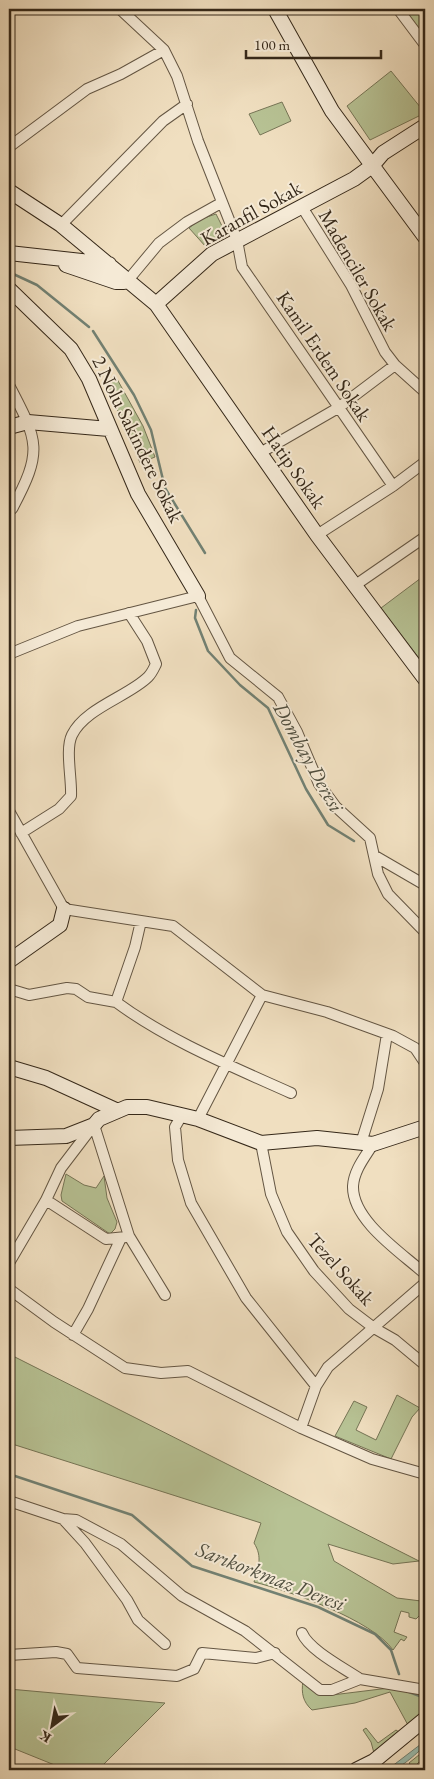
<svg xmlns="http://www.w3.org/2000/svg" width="434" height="1779" font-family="'EB Garamond',serif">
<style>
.green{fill:#b7c294;stroke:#767556}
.water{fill:#9bbdaf;stroke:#728173}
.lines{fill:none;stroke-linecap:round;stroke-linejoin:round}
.stream{stroke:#728173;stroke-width:2.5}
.street-casing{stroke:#645643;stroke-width:12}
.secondary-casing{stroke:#352819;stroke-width:16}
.street{stroke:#f5ead6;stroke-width:10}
.secondary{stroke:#f5ead6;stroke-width:14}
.labels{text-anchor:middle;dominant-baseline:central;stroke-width:4;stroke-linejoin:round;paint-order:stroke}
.street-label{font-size:20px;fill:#352819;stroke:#f5ead6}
.water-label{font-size:21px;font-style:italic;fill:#4e4d3e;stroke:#f5ead6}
</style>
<rect width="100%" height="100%" fill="#f0dfc0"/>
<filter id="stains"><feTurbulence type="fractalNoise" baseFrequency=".004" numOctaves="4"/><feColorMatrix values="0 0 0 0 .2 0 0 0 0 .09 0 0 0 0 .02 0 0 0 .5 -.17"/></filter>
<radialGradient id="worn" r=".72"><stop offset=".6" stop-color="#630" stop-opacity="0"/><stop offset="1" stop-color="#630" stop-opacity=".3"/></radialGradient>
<!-- green -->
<path class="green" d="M 403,9 L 425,9 L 424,35 L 421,35 Z
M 391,71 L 425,113 L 370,140 L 347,106 Z
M 282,102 L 291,121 L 260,135 L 249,114 Z
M 216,214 L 227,236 L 206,247 L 189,228 L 201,219 Z
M 117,379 L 143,426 L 155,457 L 140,463 L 130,433 L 105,387 Z
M 425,575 L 425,666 L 381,608 Z
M 66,1174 L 84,1185 L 96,1188 L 104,1176 L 107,1198 L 117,1222 L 115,1229 L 110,1234 L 62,1201 L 61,1195 Z
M 9,1354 L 419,1561 L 393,1564 L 328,1544 L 334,1561 L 397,1598 L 421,1601 L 425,1610 L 416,1619 L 409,1617 L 409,1613 L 401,1611 L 394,1632 L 407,1637 L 404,1641 L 401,1639 L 393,1650 C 372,1620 290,1591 254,1582 C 258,1568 263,1557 254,1543 L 261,1523 L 9,1443 Z
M 397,1395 L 420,1408 L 412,1417 L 391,1459 L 335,1436 L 354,1401 L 367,1407 L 356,1430 L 376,1440 Z
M 303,1681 L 332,1695 L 389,1688 L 425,1695 L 425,1713 L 409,1727 L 390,1692 L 355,1703 L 312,1710 C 303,1702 301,1693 303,1681 Z
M 9,1689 L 165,1703 L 98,1770 L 67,1770 L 15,1749 L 9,1750 Z
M 366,1728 L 378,1743 L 396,1730 L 399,1732 L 374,1753 L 371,1742 L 363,1730 Z
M 425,1750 L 425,1765 L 421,1760 L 413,1768 L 409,1763 Z"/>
<!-- water -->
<path class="water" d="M 425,1741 L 425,1746 C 415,1754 401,1770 387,1770 Z"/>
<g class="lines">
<!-- stream -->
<path class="stream" d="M 9,272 L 37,285 L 89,327
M 93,331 L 134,395 L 151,430 L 165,488 L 205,553
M 196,610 L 195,618 L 208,651 L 240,685 L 268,708 L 306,789 L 328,825 L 354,841
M 9,1474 L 132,1515 L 192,1566 L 318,1607 L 375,1634 L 391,1650 L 399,1674
M 409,1692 L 425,1698"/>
<defs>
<path id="street" d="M 120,9 L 164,50 L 177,76 L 198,141 L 237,240 L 242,267 L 393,486
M 398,9 L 425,45
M 9,147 L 87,89 L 121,74 L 164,50
M 302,207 L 351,285 L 385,352 L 395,365 L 425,392
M 61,225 L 163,121 L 187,104
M 129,279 L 159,243 L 187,222 L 221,203
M 9,385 C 39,442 43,451 12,509
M 260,453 L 338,408 L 395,365
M 317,535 L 393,486 L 425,462
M 354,586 L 425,537
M 9,654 L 78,626 L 198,596 L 230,658 L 278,697 L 297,732 L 319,784 L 336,807 L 370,838 L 378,874 L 388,894 L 425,932
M 9,811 L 64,909 L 173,926 L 262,995 L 327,1012 L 393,1036 L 415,1048 L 425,1063
M 21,833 L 59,809 L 71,796 C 72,779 65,749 72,735 C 85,708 129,696 148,677 C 152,673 154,668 156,664 L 147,641 L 129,613
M 375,856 L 425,885
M 141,921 L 135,947 L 116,1002 C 169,1041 231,1066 291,1093
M 9,989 L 29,995 L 67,988 L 76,989 L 88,997 L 116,1002
M 182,1115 L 175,1127 L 178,1160 L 191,1203 L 246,1298 L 316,1386
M 198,1119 L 262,995
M 94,1125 L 129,1236 L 165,1295
M 261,1143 L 271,1194 L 287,1232 L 314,1271 L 349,1309 L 374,1328 L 395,1340 L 425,1365
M 361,1143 L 378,1089 L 387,1034
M 373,1144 C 365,1157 354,1170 353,1186 C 352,1221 402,1253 425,1274
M 46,1200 L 106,1239 L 126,1237
M 9,1263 L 46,1200 L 61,1168 L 93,1126
M 9,1289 L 54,1322 L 125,1368 L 161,1373 L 188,1371 L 301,1428 L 372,1459 L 425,1474
M 73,1335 L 88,1309 L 121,1238
M 301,1428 L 316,1386 L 328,1367 L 425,1283
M 9,1501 L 63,1519 L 76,1520 L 121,1544 L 182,1596 L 245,1631 L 320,1690 L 332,1690 L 360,1679 L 425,1690
M 63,1519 L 85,1543 L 127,1600 L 138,1620 L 165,1644
M 302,1633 C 309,1650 344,1668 360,1679
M 9,1655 L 56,1652 L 67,1654 L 77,1668 L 177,1676 L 194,1669 L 202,1653 L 256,1658 L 275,1653"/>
<path id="secondary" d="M 275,9 L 332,111 L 425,237
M 9,191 L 61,225 L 156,304 L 317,535 L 425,679
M 9,253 L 109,264
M 66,265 L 116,282 L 124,282 L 129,279
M 9,289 L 71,349 L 89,379 L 138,494 L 198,596
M 156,304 L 212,254 L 354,179 L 372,166 L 383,153 L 425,126
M 9,427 L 28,422 L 109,429
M 9,961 L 60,925 L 64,909
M 9,1067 L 46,1078 L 116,1110
M 9,1138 L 66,1136 L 94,1125 L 99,1119 L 127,1107 L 147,1107 L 198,1119 L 261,1143 L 317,1138 L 373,1144 L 425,1127
M 356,1770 L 374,1761 L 425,1719"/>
</defs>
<!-- street casing -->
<use href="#street" class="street-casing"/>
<!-- secondary casing -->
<use href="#secondary" class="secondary-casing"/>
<!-- street -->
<use href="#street" class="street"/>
<!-- secondary -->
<use href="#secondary" class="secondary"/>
</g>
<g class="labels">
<!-- street labels -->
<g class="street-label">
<text transform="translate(251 213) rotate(-29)">Karanfil Sokak</text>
<text transform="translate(358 270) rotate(60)">Madenciler Sokak</text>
<text transform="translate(324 356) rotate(56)">Kamil Erdem Sokak</text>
<text transform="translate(138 439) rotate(64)">2 Nolu Sakindere Sokak</text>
<text transform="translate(294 467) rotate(55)">Hatip Sokak</text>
<text transform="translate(341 1269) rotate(48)">Tezel Sokak</text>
</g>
<!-- water labels -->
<g class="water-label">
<text transform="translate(309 757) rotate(61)">Dombay Deresi</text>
<text transform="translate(271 1576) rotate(21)">Sarıkorkmaz Deresi</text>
</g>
</g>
<!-- margin -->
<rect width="434" height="1779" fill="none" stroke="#f0dfc0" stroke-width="30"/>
<rect x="10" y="10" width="414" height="1759" fill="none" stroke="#352819" stroke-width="2.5"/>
<rect x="15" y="15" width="404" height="1749" fill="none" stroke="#352819"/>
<!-- north arrow -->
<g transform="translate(52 1726) rotate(212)" stroke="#f5ead6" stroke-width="4" paint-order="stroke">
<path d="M0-4L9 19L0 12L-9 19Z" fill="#352819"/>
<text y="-8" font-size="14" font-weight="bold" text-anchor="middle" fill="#352819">K</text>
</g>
<!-- scale -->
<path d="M246 50v8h135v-8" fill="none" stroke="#352819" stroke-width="2.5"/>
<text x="254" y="50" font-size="15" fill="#352819" stroke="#f5ead6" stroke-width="4" paint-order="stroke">100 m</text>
<rect width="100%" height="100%" filter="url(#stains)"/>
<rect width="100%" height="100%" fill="url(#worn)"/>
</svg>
